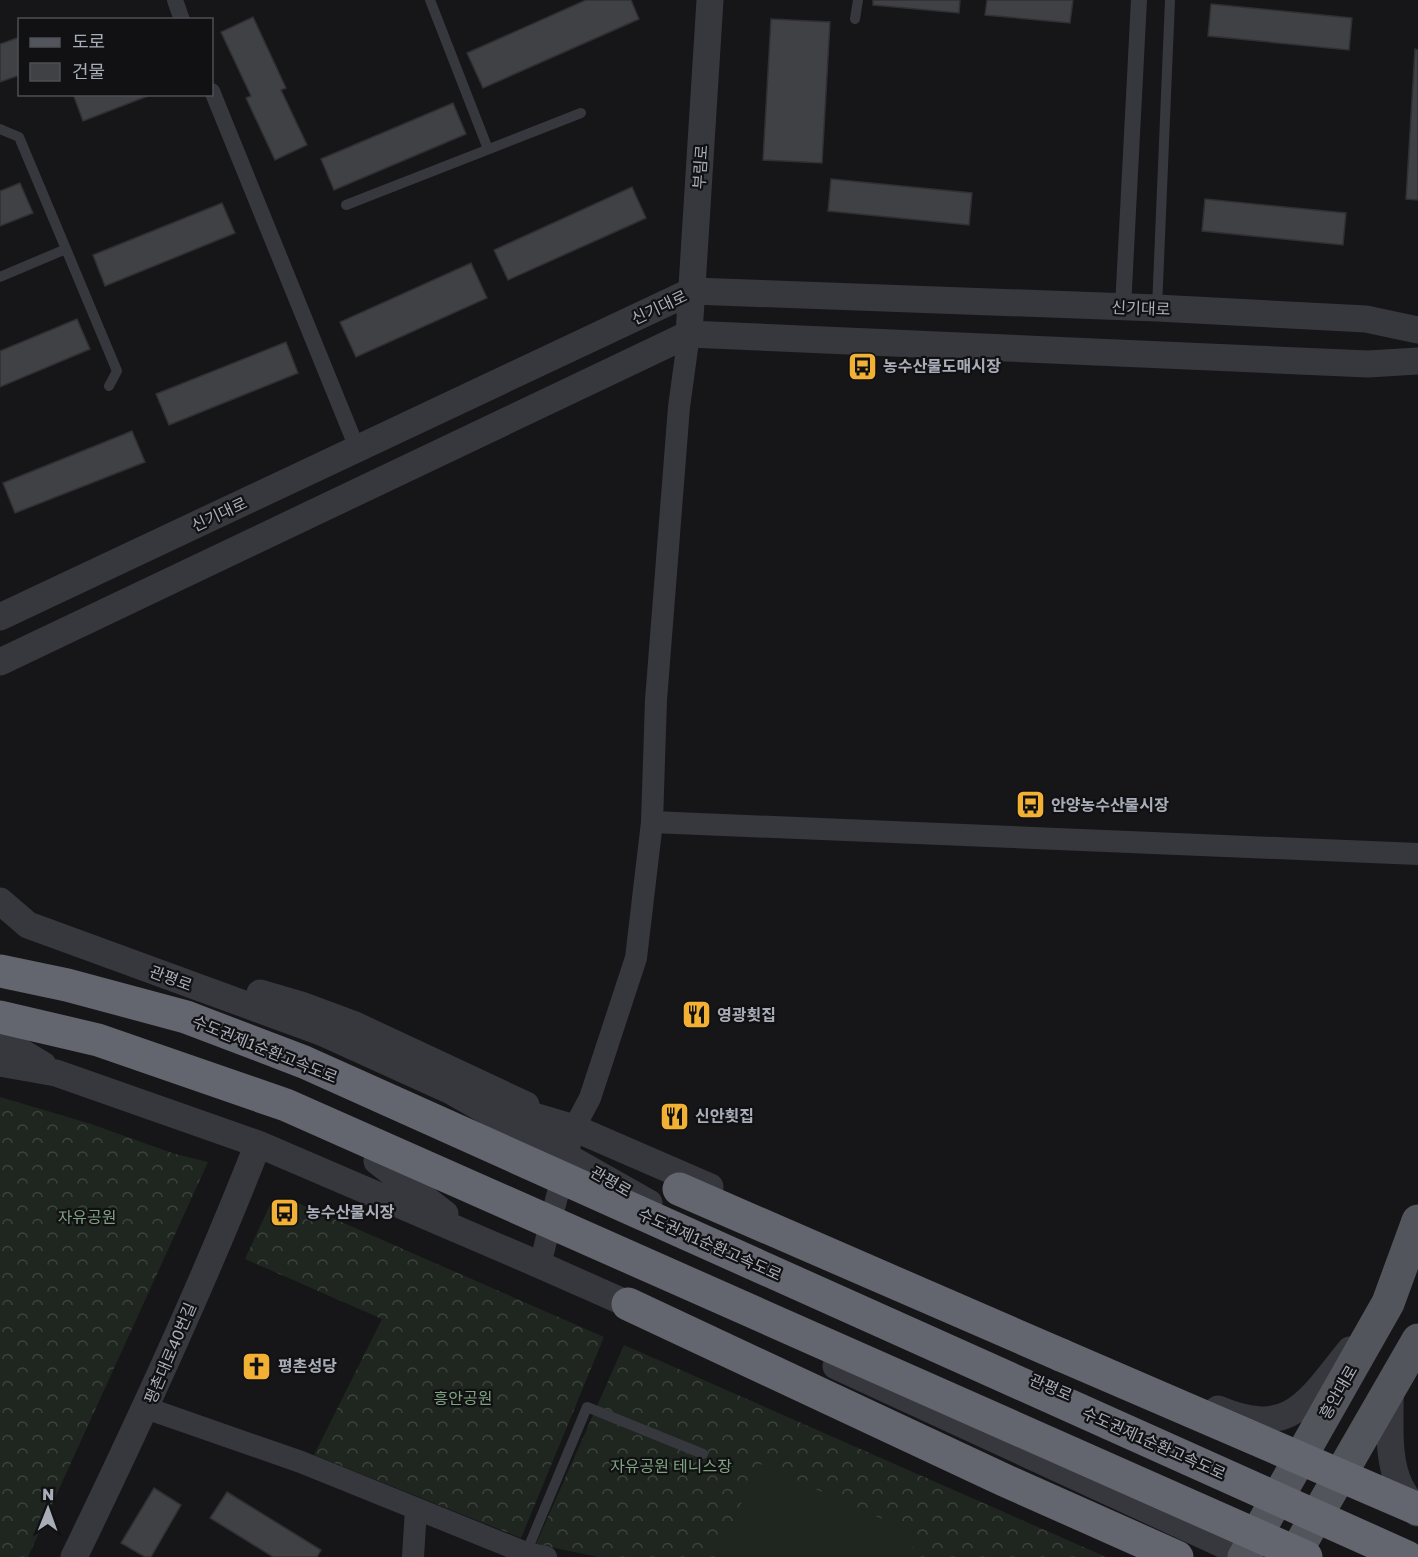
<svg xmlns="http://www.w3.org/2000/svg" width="1418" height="1557" font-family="'Golos Text','Noto Sans KR',sans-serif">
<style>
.forest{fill:url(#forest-crowns)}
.garden{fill:#1e261f}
.building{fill:#404145;stroke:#303034;stroke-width:1.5}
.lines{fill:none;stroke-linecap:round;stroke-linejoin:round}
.service{stroke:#37383d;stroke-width:10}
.pedestrian{stroke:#37383d;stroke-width:16}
.minor{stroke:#37383d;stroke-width:22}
.tertiary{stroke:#37383d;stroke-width:27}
.primary{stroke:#53555c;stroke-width:33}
.motorway{stroke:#63666e;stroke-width:33}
.motorway-bridge{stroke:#63666e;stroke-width:33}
.labels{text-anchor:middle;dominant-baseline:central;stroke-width:4.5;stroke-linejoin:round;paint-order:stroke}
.street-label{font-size:16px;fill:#a8adb8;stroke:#111113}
.poi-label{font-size:16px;font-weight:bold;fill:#a8adb8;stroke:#111113;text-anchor:start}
.park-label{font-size:16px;fill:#7fa381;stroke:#111113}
</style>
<defs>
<pattern id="forest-crowns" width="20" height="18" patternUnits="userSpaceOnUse" patternTransform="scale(1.5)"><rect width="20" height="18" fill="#1e261f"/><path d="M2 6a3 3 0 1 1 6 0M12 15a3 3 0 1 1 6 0" fill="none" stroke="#3c433d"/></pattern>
</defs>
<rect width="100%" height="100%" fill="#161618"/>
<!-- forest -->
<path class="forest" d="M 0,1097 L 91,1124 L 175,1154 L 208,1162 L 28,1557 L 0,1557 Z
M 291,1200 L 604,1337 L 521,1538 L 314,1455 L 382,1319 L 245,1259 L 270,1205 Z
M 624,1345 L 1106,1557 L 598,1557 L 536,1544 Z"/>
<!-- garden -->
<path class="garden" d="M 760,1464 L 918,1535 L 908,1557 L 724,1557 L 717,1554 Z"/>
<!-- building -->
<path class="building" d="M 586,0 L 631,0 L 639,19 L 483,88 L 467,53 Z
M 873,0 L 960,0 L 959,13 L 873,5 Z
M 987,0 L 1073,0 L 1070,23 L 985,15 Z
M 1211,4 L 1352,18 L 1349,50 L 1208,36 Z
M 253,17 L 286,88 L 281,90 L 307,145 L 275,160 L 246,98 L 251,96 L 221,32 Z
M 771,19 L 830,22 L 822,163 L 763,160 Z
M 20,37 L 20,75 L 0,82 L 0,44 Z
M 1415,49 L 1418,50 L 1418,200 L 1406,199 Z
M 73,94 L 153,94 L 83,121 Z
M 453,103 L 466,134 L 334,190 L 321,159 Z
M 831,179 L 972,193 L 969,225 L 828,211 Z
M 20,183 L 33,213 L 0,226 L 0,191 Z
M 632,187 L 646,218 L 508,280 L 494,250 Z
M 1205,199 L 1346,213 L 1343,245 L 1202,231 Z
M 222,203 L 235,233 L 105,286 L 93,255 Z
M 471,263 L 487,298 L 356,357 L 340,322 Z
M 77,319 L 90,349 L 0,387 L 0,351 Z
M 286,342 L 298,373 L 169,425 L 156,394 Z
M 132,431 L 145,462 L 15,513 L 3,483 Z
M 154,1488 L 181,1505 L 151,1557 L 145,1557 L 121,1543 Z
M 227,1492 L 321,1550 L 317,1557 L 273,1557 L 210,1518 Z"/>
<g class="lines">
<!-- service -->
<path class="service" d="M 430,0 L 488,149
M 855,19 L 858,0
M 0,129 L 19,137 L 66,249 L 0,277
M 346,205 L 581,113
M 66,249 L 117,371 L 109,386
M 1157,308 L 1170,0
M 526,1553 L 587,1407 L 703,1454"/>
<!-- pedestrian -->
<path class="pedestrian" d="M 175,0 L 182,20
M 212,91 L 357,448
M 1123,307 L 1139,0"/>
<!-- minor -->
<path class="minor" d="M 652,822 L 1418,854
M 540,1265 L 574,1128 L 590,1098 L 636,958 L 652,822 L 656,700 L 679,407 L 689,334
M 146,1408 L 301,1462 L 526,1553 L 546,1557
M 413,1557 L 416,1509"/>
<!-- tertiary -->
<path class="tertiary" d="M 689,334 L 710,0
M 0,617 L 692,291 L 1157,308 L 1366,319 L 1418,330
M 0,662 L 689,334 L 1368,364 L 1418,361
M 0,901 L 28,925 L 321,1032 L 451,1091 L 649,1203
M 260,993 L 301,1005 L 355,1025 L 526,1105
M 0,1039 L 43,1065
M 0,1063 L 56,1073 L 258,1144 L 540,1265 L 628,1304 L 645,1315
M 500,1106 L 574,1128 L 710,1187
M 377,1161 L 445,1214
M 836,1366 L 1250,1557
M 1390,1389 C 1391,1419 1386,1457 1400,1486 C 1405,1495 1411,1504 1417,1513
M 1218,1409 C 1290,1440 1309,1400 1350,1350
M 74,1557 C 140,1421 203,1285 258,1144"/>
<!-- primary -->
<path class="primary" d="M 1244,1557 L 1388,1303 L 1418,1221
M 1293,1557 L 1418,1340"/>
<!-- motorway -->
<path class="motorway" d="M 679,1189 L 1061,1355
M 628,1304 L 1004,1480 L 1177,1557"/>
<!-- motorway-bridge -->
<path class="motorway-bridge" d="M 0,971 L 67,985 L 186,1017 L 304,1062 L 1407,1557
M 0,1017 L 98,1040 L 286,1105 L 1306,1557
M 1061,1355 L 1418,1509"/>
</g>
<!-- icons -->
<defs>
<symbol id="bus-square" viewBox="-11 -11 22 22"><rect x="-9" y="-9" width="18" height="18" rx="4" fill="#f2b134" stroke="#111113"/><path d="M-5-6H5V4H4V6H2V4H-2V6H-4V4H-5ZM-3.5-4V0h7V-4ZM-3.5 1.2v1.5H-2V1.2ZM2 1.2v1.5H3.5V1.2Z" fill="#111"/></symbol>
<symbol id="restaurant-square" viewBox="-11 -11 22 22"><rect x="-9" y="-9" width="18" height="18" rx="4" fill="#f2b134" stroke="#111113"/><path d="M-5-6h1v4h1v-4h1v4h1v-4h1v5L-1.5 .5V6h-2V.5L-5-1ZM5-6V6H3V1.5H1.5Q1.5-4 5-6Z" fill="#111"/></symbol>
<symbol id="church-square" viewBox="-11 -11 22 22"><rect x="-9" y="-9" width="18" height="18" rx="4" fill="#f2b134" stroke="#111113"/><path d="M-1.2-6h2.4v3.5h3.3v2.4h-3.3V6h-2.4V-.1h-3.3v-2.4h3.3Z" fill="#111"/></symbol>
</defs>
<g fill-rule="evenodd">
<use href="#bus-square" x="846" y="350" width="33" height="33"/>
<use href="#bus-square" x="1014" y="788" width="33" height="33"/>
<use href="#restaurant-square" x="680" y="998" width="33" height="33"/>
<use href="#restaurant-square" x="658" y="1100" width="33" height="33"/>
<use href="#bus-square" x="268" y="1196" width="33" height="33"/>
<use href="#church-square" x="240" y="1350" width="33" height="33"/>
</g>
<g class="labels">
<!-- street labels -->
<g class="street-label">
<text transform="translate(700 167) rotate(-86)">부림로</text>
<text transform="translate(659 307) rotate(-25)">신기대로</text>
<text transform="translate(1141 308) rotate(2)">신기대로</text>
<text transform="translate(219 514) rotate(-25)">신기대로</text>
<text transform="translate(171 978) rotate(20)">관평로</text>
<text transform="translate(265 1049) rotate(22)">수도권제1순환고속도로</text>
<text transform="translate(611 1181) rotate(30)">관평로</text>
<text transform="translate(710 1244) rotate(24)">수도권제1순환고속도로</text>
<text transform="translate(170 1353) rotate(-67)">평촌대로40번길</text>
<text transform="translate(1051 1387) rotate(23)">관평로</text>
<text transform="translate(1338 1392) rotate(-60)">흥안대로</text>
<text transform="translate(1154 1443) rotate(24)">수도권제1순환고속도로</text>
</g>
<!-- poi labels -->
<g class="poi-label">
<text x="883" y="366">농수산물도매시장</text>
<text x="1051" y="805">안양농수산물시장</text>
<text x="717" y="1015">영광횟집</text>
<text x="695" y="1116">신안횟집</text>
<text x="306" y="1212">농수산물시장</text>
<text x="278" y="1366">평촌성당</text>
</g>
<!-- park labels -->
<g class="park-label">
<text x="87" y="1217">자유공원</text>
<text x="463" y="1398">흥안공원</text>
<text x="671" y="1466">자유공원 테니스장</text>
</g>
</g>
<!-- legend -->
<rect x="18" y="18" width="195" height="78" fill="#111113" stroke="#4d4f55" stroke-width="1.5"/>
<rect x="30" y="38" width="30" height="9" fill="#53555c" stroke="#4d4f55" stroke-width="1.5"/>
<text x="72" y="48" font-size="18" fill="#a8adb8">도로</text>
<rect x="30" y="63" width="30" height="18" fill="#404145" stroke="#4d4f55" stroke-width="1.5"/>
<text x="72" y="78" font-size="18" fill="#a8adb8">건물</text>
<!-- north arrow -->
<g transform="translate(48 1509) rotate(1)" stroke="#111113" stroke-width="4.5" paint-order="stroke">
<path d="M0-4.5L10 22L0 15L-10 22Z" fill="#a8adb8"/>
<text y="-9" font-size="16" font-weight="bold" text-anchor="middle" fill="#a8adb8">N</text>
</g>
</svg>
